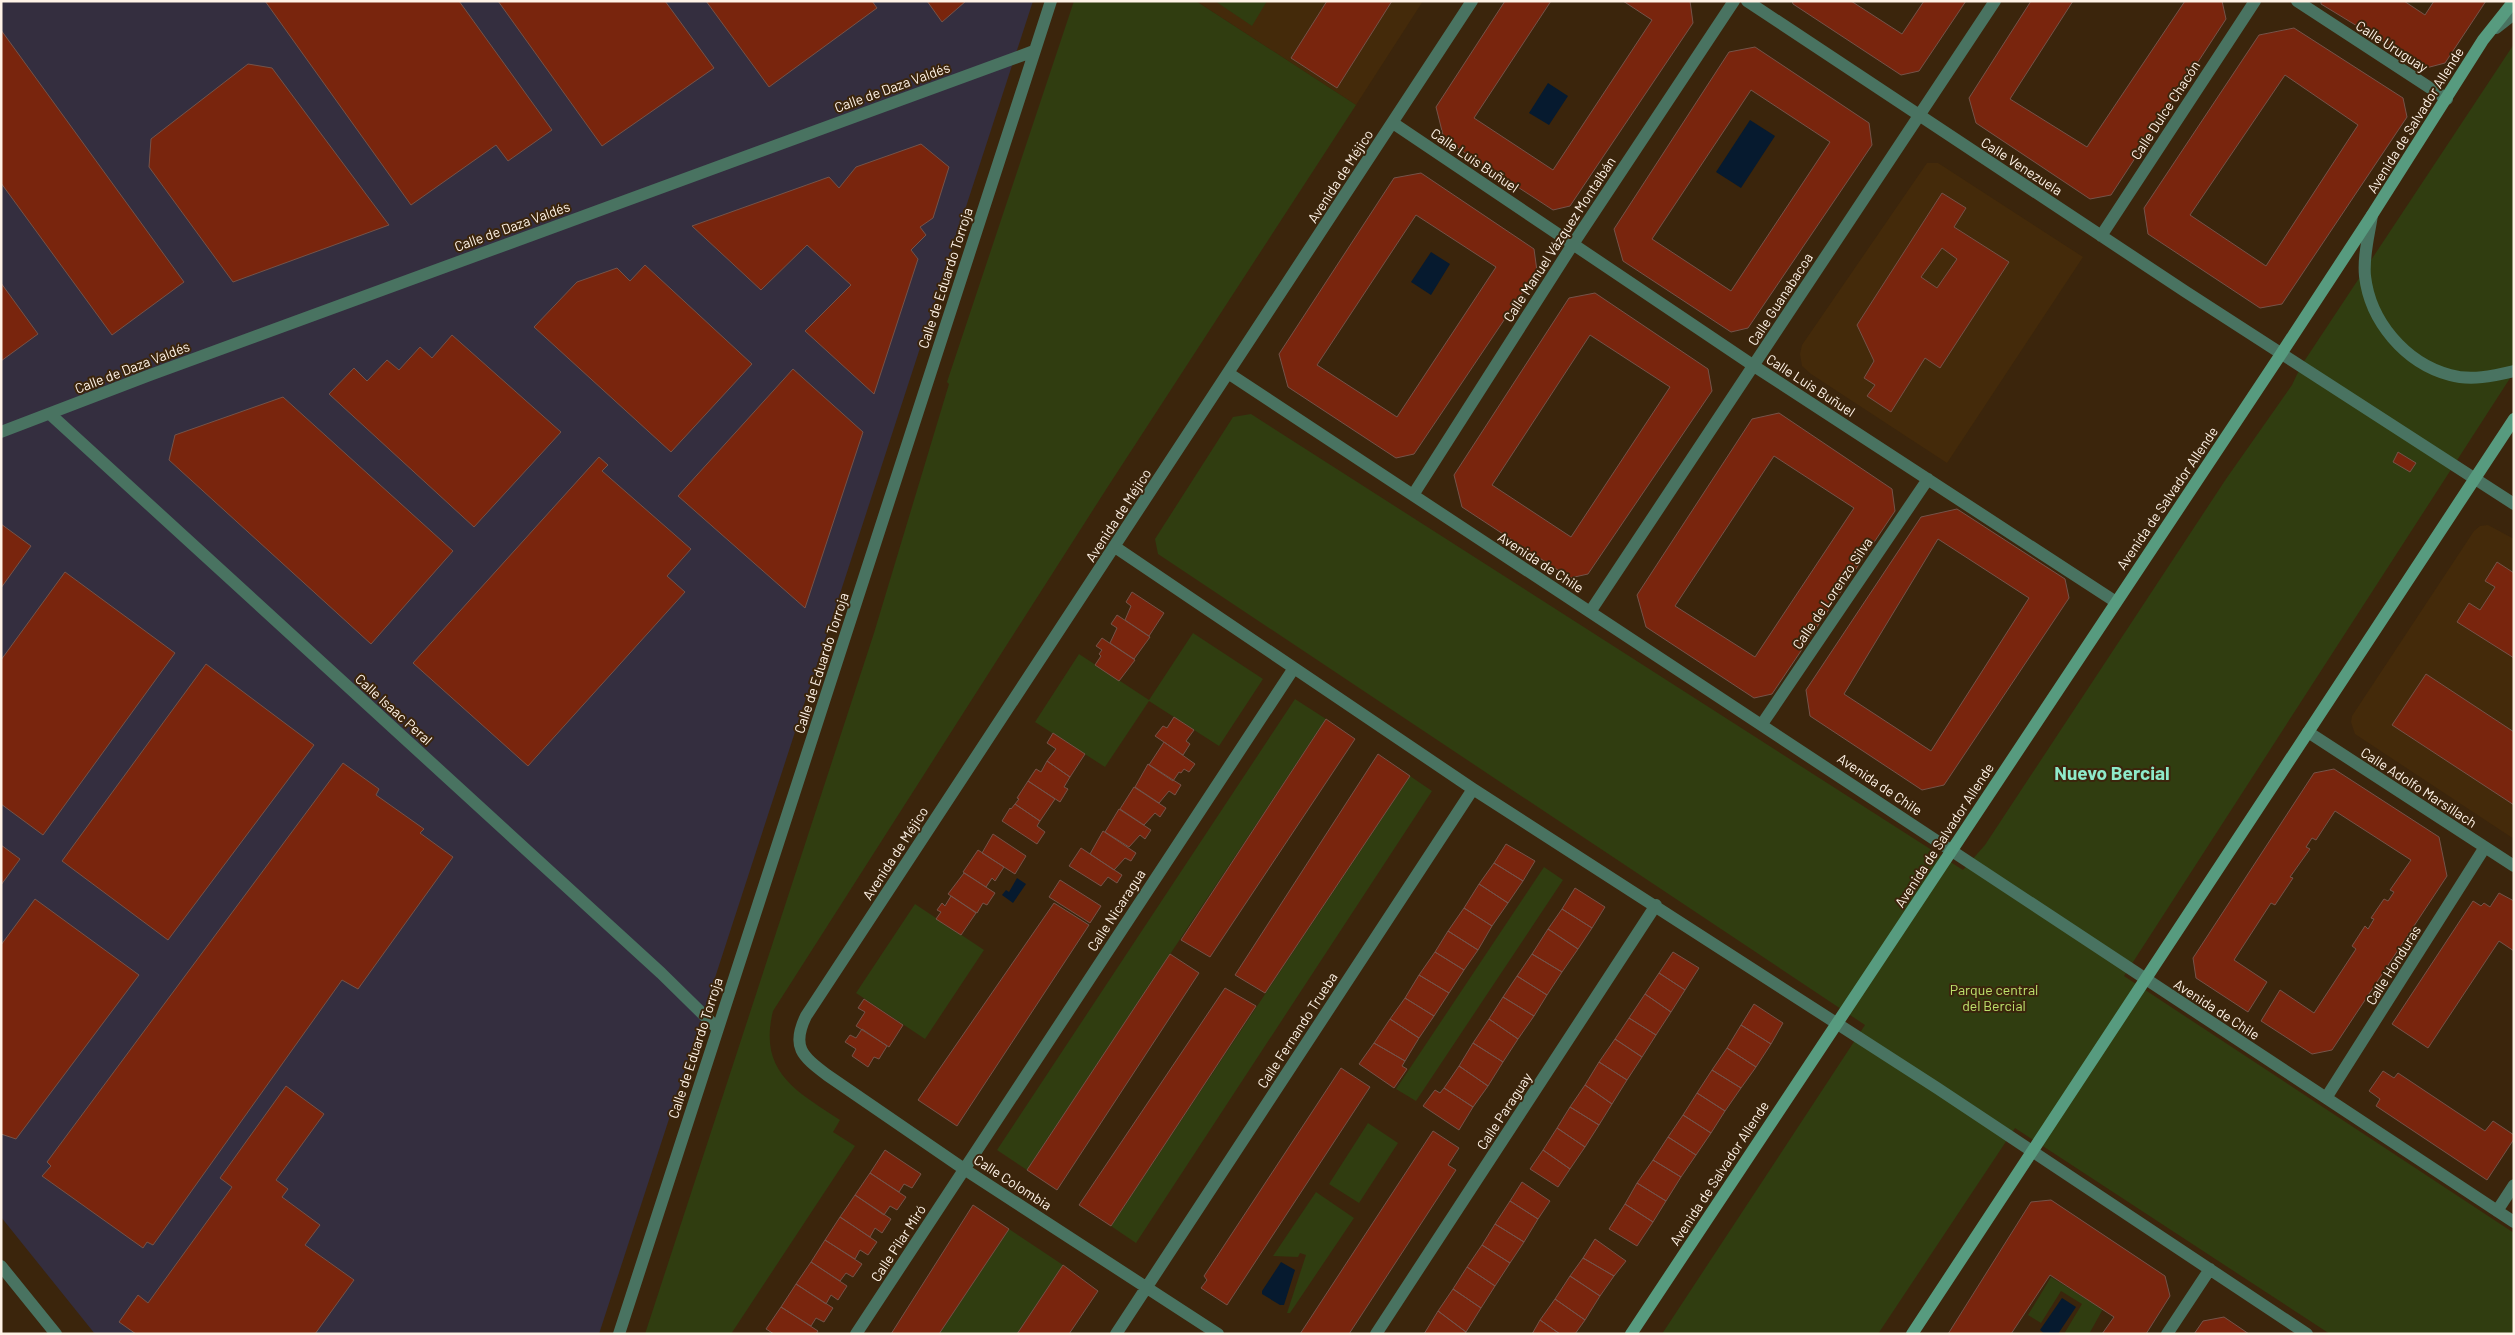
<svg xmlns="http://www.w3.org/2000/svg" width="2515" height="1335" font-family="Barlow,sans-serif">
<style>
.industrial{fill:#342e3f}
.built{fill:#442a0a}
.green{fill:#303d10}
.water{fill:#061a2f}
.building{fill:#79250d;stroke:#755349;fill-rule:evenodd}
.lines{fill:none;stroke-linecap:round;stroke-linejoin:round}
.street{stroke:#497361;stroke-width:12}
.secondary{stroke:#579b7f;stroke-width:12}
.labels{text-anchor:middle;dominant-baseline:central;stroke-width:4;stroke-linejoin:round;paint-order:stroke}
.street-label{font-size:14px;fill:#fff3e7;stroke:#3b250c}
.park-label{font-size:14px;fill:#bee36d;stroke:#3b250c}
.district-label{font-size:19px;font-weight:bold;fill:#8eeaca;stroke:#3b250c}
</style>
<rect width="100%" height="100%" fill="#3b250c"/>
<!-- industrial -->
<path class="industrial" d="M 1,1 L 1033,1 L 599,1334 L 95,1334 L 1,1217 Z"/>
<!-- built -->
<path class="built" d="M 1196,1 L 1423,1 L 1356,105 Z
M 1927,163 L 1938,163 L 2083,257 L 1947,463 L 1811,374 L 1802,366 L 1800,354 L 1802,345 Z
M 2488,525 L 2514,539 L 2514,839 L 2355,734 L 2351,722 L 2352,716 L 2474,531 L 2480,526 Z"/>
<!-- green -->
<path class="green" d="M 1074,1 L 1196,1 L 1356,105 L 1107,488 L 773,1011 C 758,1072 796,1091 840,1120 L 833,1132 L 855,1146 L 731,1334 L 645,1334 L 874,633 L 949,384 L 947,382 Z
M 1215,1 L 1267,1 L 1252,26 Z
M 2514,44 L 2514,372 L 2124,976 L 2514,1233 L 2514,1334 L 2330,1334 L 2015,1128 L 1878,1334 L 1662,1334 L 1865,1025 L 1158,554 L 1155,539 L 1233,417 L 1251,414 L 1963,870 L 1985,845 L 2226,479 L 2292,385 L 2301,366 Z
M 1193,633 L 1263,679 L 1219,746 L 1149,701 L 1105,767 L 1035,722 L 1079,654 L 1149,700 Z
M 1295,699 L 1326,719 L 1027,1170 L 997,1150 Z
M 1410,776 L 1432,791 L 1136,1243 L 1111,1226 Z
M 1544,867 L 1563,880 L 1416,1101 L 1396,1089 Z
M 915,904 L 984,950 L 925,1039 L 856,993 Z
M 1368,1123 L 1398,1143 L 1359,1203 L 1329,1184 Z
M 1316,1192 L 1354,1218 L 1290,1313 L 1287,1313 L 1306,1255 L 1300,1253 L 1298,1257 L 1273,1256 Z
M 1009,1229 L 1063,1265 L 1017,1334 L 939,1334 Z
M 2051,1277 L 2103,1309 L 2089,1334 L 2064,1334 L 2082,1304 L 2061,1291 L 2041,1323 L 2028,1315 Z"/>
<!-- water -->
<path class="water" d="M 1548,83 L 1568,96 L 1549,125 L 1529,113 Z
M 1750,120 L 1775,136 L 1741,188 L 1716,172 Z
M 1431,252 L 1450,264 L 1431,295 L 1411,282 Z
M 1017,878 L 1026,884 L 1013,903 L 1002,895 L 1006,890 L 1009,892 Z
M 1281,1262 L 1295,1270 L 1284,1305 L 1280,1305 L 1262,1294 L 1262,1291 Z
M 2062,1298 L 2076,1307 L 2058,1334 L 2045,1334 L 2040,1330 Z"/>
<!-- building -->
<path class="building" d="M 265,1 L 459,1 L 552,130 L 508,161 L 496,145 L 411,205 Z
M 498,1 L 665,1 L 714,68 L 602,146 Z
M 706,1 L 872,1 L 877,8 L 769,87 Z
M 927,1 L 966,1 L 942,22 Z
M 1327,1 L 1392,1 L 1337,88 L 1291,58 Z
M 1505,1 L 1551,1 L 1474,118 L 1553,170 L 1652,20 L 1623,1 L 1690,1 L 1693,23 L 1570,206 L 1553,210 L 1444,139 L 1436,107 Z
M 1792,1 L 1851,1 L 1902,34 L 1924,1 L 1966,1 L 1919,71 L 1901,75 L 1793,4 Z
M 2031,1 L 2073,1 L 2010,99 L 2087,147 L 2185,1 L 2222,1 L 2226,19 L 2111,195 L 2090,199 L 1976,123 L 1969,98 Z
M 2321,1 L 2404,1 L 2425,15 L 2434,1 L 2486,1 L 2445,63 L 2426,68 L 2321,4 Z
M 2294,28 L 2403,98 L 2407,117 L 2282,304 L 2260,308 L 2148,234 L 2144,208 L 2259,35 ZM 2285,75 L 2358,125 L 2266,266 L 2190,215 Z
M 1,30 L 184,282 L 112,335 L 1,183 Z
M 1755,47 L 1869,123 L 1872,145 L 1748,328 L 1731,332 L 1623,261 L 1614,229 L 1729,52 ZM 1751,90 L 1830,142 L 1731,291 L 1652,239 Z
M 248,64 L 272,68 L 389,225 L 233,282 L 149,167 L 151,139 Z
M 921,144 L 949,167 L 933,218 L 920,227 L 926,235 L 911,250 L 918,259 L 874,394 L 805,331 L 851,285 L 807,245 L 761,290 L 692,226 L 829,177 L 839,188 L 856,167 Z
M 1421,173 L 1534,249 L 1537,271 L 1414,454 L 1396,458 L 1288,387 L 1279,354 L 1394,178 ZM 1416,215 L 1496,267 L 1397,417 L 1317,365 Z
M 1942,193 L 1966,208 L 1954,227 L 2009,262 L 1940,368 L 1925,358 L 1891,412 L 1867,396 L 1875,385 L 1864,378 L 1874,361 L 1857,325 ZM 1942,248 L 1957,259 L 1937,288 L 1921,277 Z
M 645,265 L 752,364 L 671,452 L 534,327 L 577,282 L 617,268 L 630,281 Z
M 1,283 L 38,334 L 1,361 Z
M 1595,293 L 1708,369 L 1712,391 L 1588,574 L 1570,578 L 1462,507 L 1454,475 L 1569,298 ZM 1590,335 L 1670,387 L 1571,537 L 1492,485 Z
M 452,335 L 561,432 L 474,527 L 329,394 L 354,368 L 367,381 L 387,360 L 399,370 L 420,347 L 432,358 Z
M 793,369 L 863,432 L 805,608 L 678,496 Z
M 283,397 L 453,551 L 371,644 L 169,460 L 175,435 Z
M 1779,413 L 1892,489 L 1895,511 L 1772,694 L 1754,698 L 1646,627 L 1637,595 L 1752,419 ZM 1774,456 L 1854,508 L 1755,657 L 1675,606 Z
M 2398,452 L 2416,463 L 2410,472 L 2393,462 Z
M 599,457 L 608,465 L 602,471 L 691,549 L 667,576 L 685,592 L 528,766 L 413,663 Z
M 1957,509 L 2065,579 L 2069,598 L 1944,785 L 1922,790 L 1810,716 L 1806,690 L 1921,517 ZM 1938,539 L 2029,598 L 1931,751 L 1844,694 Z
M 1,524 L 31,546 L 1,588 Z
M 2497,562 L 2514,573 L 2514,658 L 2457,622 L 2469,603 L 2480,610 L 2495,587 L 2485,581 Z
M 65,572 L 175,653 L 43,835 L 1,804 L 1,660 Z
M 1132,592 L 1164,613 L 1149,636 L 1125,620 L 1131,606 L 1126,602 Z
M 1117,615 L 1150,637 L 1134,659 L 1110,643 L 1117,628 L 1111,624 Z
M 1102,638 L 1135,660 L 1119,681 L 1095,665 L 1101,656 L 1099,654 L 1102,650 L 1096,646 Z
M 206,664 L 314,745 L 168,940 L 62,861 Z
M 2426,674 L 2514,732 L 2514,805 L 2392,725 Z
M 1174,717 L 1194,730 L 1186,741 L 1190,744 L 1183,755 L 1155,736 L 1163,726 L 1167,728 Z
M 1326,719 L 1355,739 L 1210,957 L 1181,940 Z
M 1053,733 L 1085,754 L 1070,777 L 1047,761 L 1056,749 L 1047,743 Z
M 1164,742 L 1195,764 L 1189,772 L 1184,769 L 1181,773 L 1179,772 L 1173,781 L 1149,765 Z
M 1378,754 L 1410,776 L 1265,993 L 1235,975 Z
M 1047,761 L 1070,777 L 1064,787 L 1068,789 L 1060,802 L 1028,781 L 1036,769 L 1041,772 Z
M 343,763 L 379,789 L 376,795 L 424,829 L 420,833 L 453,857 L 358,989 L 342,980 L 153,1245 L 147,1242 L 143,1248 L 42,1176 L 51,1166 L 47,1162 Z
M 1148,764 L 1181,785 L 1175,795 L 1169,791 L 1159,803 L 1135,787 Z
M 2334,769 L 2439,837 L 2447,876 L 2332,1050 L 2312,1054 L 2261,1021 L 2280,990 L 2314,1013 L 2356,949 L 2352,946 L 2365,926 L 2368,929 L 2374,919 L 2371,918 L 2384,899 L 2388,901 L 2394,892 L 2390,890 L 2411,860 L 2335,811 L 2316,840 L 2312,838 L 2306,847 L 2310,849 L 2290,877 L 2293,878 L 2275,905 L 2271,903 L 2234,960 L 2267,982 L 2248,1012 L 2196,978 L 2193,958 L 2314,773 Z
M 1028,781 L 1055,799 L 1040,821 L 1015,804 L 1019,799 L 1017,798 Z
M 1134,787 L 1166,808 L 1160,817 L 1155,813 L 1144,825 L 1120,809 Z
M 1015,804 L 1040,821 L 1037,826 L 1045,832 L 1037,844 L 1002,821 L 1010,808 L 1011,809 Z
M 1119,809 L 1151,830 L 1145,839 L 1140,835 L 1129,847 L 1105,832 Z
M 1103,831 L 1136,853 L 1131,861 L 1125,858 L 1114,870 L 1090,854 Z
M 993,834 L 1026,856 L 1015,874 L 982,853 Z
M 1506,844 L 1535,861 L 1523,881 L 1494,863 Z
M 1,845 L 20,859 L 1,885 Z
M 1081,848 L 1122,875 L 1117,883 L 1108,877 L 1101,886 L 1069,866 Z
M 978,850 L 1004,867 L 995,881 L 992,878 L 986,887 L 963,872 Z
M 1494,863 L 1523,881 L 1508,903 L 1479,884 Z
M 964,873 L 995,893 L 987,905 L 983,903 L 977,913 L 948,894 Z
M 1060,880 L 1101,906 L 1090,923 L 1049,897 Z
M 1479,884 L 1508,903 L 1492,926 L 1464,908 Z
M 1575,888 L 1605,907 L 1592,928 L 1562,909 Z
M 2499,893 L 2514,901 L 2514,951 L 2499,941 L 2428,1048 L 2392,1024 L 2473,901 L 2481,906 L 2484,903 L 2490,907 Z
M 951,896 L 976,913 L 961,935 L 936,919 L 941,912 L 937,910 L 942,903 L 945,906 Z
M 35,899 L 139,975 L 16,1139 L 1,1134 L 1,945 Z
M 1054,903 L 1089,925 L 957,1126 L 918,1100 Z
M 1464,908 L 1492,926 L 1478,950 L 1448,931 Z
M 1562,909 L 1592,928 L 1578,949 L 1548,929 Z
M 1548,929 L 1578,949 L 1562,972 L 1532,954 Z
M 1448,931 L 1478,950 L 1464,970 L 1435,952 Z
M 1435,952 L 1464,970 L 1449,993 L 1419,975 Z
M 1673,952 L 1699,968 L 1685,990 L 1659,973 Z
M 1170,954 L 1199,973 L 1057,1190 L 1027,1170 Z
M 1532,954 L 1562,972 L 1547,995 L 1517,976 Z
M 1659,973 L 1685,990 L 1671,1012 L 1645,994 Z
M 1419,975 L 1449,993 L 1434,1016 L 1405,998 Z
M 1517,976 L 1547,995 L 1534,1016 L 1503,997 Z
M 1225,988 L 1256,1006 L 1111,1226 L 1079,1205 Z
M 1645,994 L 1671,1012 L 1656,1035 L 1629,1018 Z
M 1503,997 L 1534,1016 L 1518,1039 L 1489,1019 Z
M 1405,998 L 1434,1016 L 1419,1038 L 1390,1019 Z
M 864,999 L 903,1025 L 889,1047 L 856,1026 L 865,1012 L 858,1008 Z
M 1754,1004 L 1783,1023 L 1771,1044 L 1741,1025 Z
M 1629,1018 L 1656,1035 L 1642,1057 L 1615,1039 Z
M 1390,1019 L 1419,1038 L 1405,1061 L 1374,1043 Z
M 1489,1019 L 1518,1039 L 1503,1062 L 1473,1043 Z
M 1741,1025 L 1771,1044 L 1756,1067 L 1727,1048 Z
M 862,1029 L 887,1046 L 879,1059 L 874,1057 L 868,1067 L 852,1056 L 856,1049 L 845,1042 L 850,1035 L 856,1038 Z
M 1615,1039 L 1642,1057 L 1627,1080 L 1599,1062 Z
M 1374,1043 L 1405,1061 L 1402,1066 L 1407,1069 L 1394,1088 L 1359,1064 Z
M 1473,1043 L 1503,1062 L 1488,1086 L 1459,1066 Z
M 1727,1048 L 1756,1067 L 1741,1088 L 1712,1070 Z
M 1599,1062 L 1627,1080 L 1612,1104 L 1585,1085 Z
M 1459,1066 L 1488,1086 L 1473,1107 L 1444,1088 Z
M 1341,1068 L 1370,1087 L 1227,1305 L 1201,1288 L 1207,1280 L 1204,1276 Z
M 1712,1070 L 1741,1088 L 1725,1111 L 1697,1093 Z
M 2383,1071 L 2394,1078 L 2398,1073 L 2485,1131 L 2493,1121 L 2514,1135 L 2514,1139 L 2487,1180 L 2376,1106 L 2380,1099 L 2369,1091 Z
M 1585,1085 L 1612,1104 L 1599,1125 L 1570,1107 Z
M 286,1086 L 324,1114 L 276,1180 L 288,1189 L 282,1197 L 320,1225 L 305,1245 L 354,1280 L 315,1334 L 136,1334 L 119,1322 L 138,1295 L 148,1303 L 232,1187 L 220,1178 Z
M 1444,1088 L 1473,1107 L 1459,1130 L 1423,1106 L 1435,1090 L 1440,1093 Z
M 1697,1093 L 1725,1111 L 1711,1133 L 1683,1115 Z
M 1570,1107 L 1599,1125 L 1585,1147 L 1557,1128 Z
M 1683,1115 L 1711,1133 L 1696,1155 L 1668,1137 Z
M 1557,1128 L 1585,1147 L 1570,1169 L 1543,1150 Z
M 1433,1131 L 1459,1148 L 1448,1165 L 1456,1170 L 1349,1334 L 1300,1334 Z
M 1668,1137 L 1696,1155 L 1681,1177 L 1653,1160 Z
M 885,1150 L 921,1174 L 912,1188 L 904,1184 L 899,1192 L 870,1173 Z
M 1543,1150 L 1570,1169 L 1558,1187 L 1530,1169 Z
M 1653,1160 L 1681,1177 L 1666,1201 L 1637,1183 Z
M 870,1173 L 906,1197 L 897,1210 L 890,1206 L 884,1215 L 855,1195 Z
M 1522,1182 L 1550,1201 L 1538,1219 L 1510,1201 Z
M 1637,1183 L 1666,1201 L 1653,1222 L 1625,1204 Z
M 855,1195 L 891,1219 L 882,1233 L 875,1228 L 870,1237 L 840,1217 Z
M 2051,1200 L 2165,1276 L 2170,1296 L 2146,1334 L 2102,1334 L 2114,1317 L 2050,1275 L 2011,1334 L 1948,1334 L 2031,1202 Z
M 1510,1201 L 1538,1219 L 1524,1242 L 1495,1224 Z
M 1625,1204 L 1653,1222 L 1637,1246 L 1609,1229 Z
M 973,1205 L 1009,1229 L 939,1334 L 891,1334 Z
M 840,1217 L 877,1242 L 868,1255 L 860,1250 L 855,1259 L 825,1240 Z
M 1495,1224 L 1524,1242 L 1510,1263 L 1482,1245 Z
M 1595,1239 L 1626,1261 L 1614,1276 L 1583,1258 Z
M 825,1240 L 862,1264 L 853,1277 L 846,1273 L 840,1281 L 811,1262 Z
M 1482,1245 L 1510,1263 L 1495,1286 L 1467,1267 Z
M 1583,1258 L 1614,1276 L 1600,1296 L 1570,1276 Z
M 811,1262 L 847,1286 L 838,1300 L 831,1295 L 826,1304 L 796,1284 Z
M 1063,1265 L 1098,1291 L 1069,1334 L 1017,1334 Z
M 1467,1267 L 1495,1286 L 1481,1308 L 1453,1289 Z
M 1570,1276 L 1600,1296 L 1585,1320 L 1555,1299 Z
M 796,1284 L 833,1308 L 824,1322 L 816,1318 L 811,1326 L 781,1307 Z
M 1453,1289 L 1481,1308 L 1466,1332 L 1438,1311 Z
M 1555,1299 L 1585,1320 L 1575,1334 L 1560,1334 L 1540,1320 Z
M 781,1307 L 818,1331 L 816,1334 L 774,1334 L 766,1329 Z
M 1438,1311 L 1466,1332 L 1465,1334 L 1424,1334 Z
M 2224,1317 L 2249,1334 L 2194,1334 L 2203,1321 Z
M 1540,1320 L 1560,1334 L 1532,1334 Z"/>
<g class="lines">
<!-- street -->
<path class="street" d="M 1747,1 L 2186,292 L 2514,504
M 2297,1 L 2447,99
M 2496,28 L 2514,14
M 1393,123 L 1754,366 L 2116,602
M 2372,215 C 2369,235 2363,256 2365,276 C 2370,321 2405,363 2450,375 C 2471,381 2493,376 2514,371
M 2101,236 L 2255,1
M 1228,373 L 2514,1222
M 50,414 L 661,973 L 717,1028
M 1,432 L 150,375 L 1034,51
M 1413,495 L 1573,244 L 1734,1
M 1115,547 L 1473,789 L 1937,1088 L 2307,1334
M 1590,612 L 1995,1
M 1762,724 L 1928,479
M 2308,732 L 2514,866
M 2326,1098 L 2485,847
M 2497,1211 L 2514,1185
M 1,1266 L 56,1334
M 619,1334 L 1051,1
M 856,1334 L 1294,668
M 1116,1334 L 1473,789
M 1218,1334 L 964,1169 L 827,1075 C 802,1056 791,1047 806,1016 L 1472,1
M 1376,1334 L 1656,905
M 2167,1334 L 2210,1269"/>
<!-- secondary -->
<path class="secondary" d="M 1631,1334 L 2281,354 L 2372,215 L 2483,40 L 2514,1
M 1912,1334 L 2514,419"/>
</g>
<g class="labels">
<!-- street labels -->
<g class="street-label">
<text transform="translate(2392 46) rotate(33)">Calle Uruguay</text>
<text transform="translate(892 87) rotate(-20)">Calle de Daza Valdés</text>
<text transform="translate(2165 110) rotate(-57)">Calle Dulce Chacón</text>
<text transform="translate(2415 120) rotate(-58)">Avenida de Salvador Allende</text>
<text transform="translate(1475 160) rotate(34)">Calle Luis Buñuel</text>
<text transform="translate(2022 166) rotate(33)">Calle Venezuela</text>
<text transform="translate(1340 176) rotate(-57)">Avenida de Méjico</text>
<text transform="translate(512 226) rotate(-20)">Calle de Daza Valdés</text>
<text transform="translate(1559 239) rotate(-57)">Calle Manuel Vázquez Montalbán</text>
<text transform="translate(945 278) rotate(-72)">Calle de Eduardo Torroja</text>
<text transform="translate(1780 299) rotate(-57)">Calle Guanabacoa</text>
<text transform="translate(132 367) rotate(-21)">Calle de Daza Valdés</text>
<text transform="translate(1811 385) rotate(33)">Calle Luis Buñuel</text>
<text transform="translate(2167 498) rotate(-56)">Avenida de Salvador Allende</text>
<text transform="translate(1118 515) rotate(-57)">Avenida de Méjico</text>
<text transform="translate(1541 562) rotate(33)">Avenida de Chile</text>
<text transform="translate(1832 593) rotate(-56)">Calle de Lorenzo Silva</text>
<text transform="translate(821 663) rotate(-72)">Calle de Eduardo Torroja</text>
<text transform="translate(394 709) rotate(42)">Calle Isaac Peral</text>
<text transform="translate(1880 784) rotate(34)">Avenida de Chile</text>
<text transform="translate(2419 787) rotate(33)">Calle Adolfo Marsillach</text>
<text transform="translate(1944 835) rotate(-57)">Avenida de Salvador Allende</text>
<text transform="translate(895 853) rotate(-57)">Avenida de Méjico</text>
<text transform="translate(1116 910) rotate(-57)">Calle Nicaragua</text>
<text transform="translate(2393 965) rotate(-58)">Calle Honduras</text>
<text transform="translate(2217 1009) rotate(33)">Avenida de Chile</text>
<text transform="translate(1297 1030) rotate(-57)">Calle Fernando Trueba</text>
<text transform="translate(695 1048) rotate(-72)">Calle de Eduardo Torroja</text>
<text transform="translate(1504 1111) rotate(-57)">Calle Paraguay</text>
<text transform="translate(1719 1173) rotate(-57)">Avenida de Salvador Allende</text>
<text transform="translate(1013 1182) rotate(33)">Calle Colombia</text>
<text transform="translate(898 1243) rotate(-57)">Calle Pilar Miró</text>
</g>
<!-- park labels -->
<g class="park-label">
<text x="1994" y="989">Parque central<tspan x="1994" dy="16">del Bercial</tspan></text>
</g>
<!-- district labels -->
<g class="district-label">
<text x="2112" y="772">Nuevo Bercial</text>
</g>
</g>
<!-- border -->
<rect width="2515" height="1335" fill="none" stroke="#fff3e7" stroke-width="5"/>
</svg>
